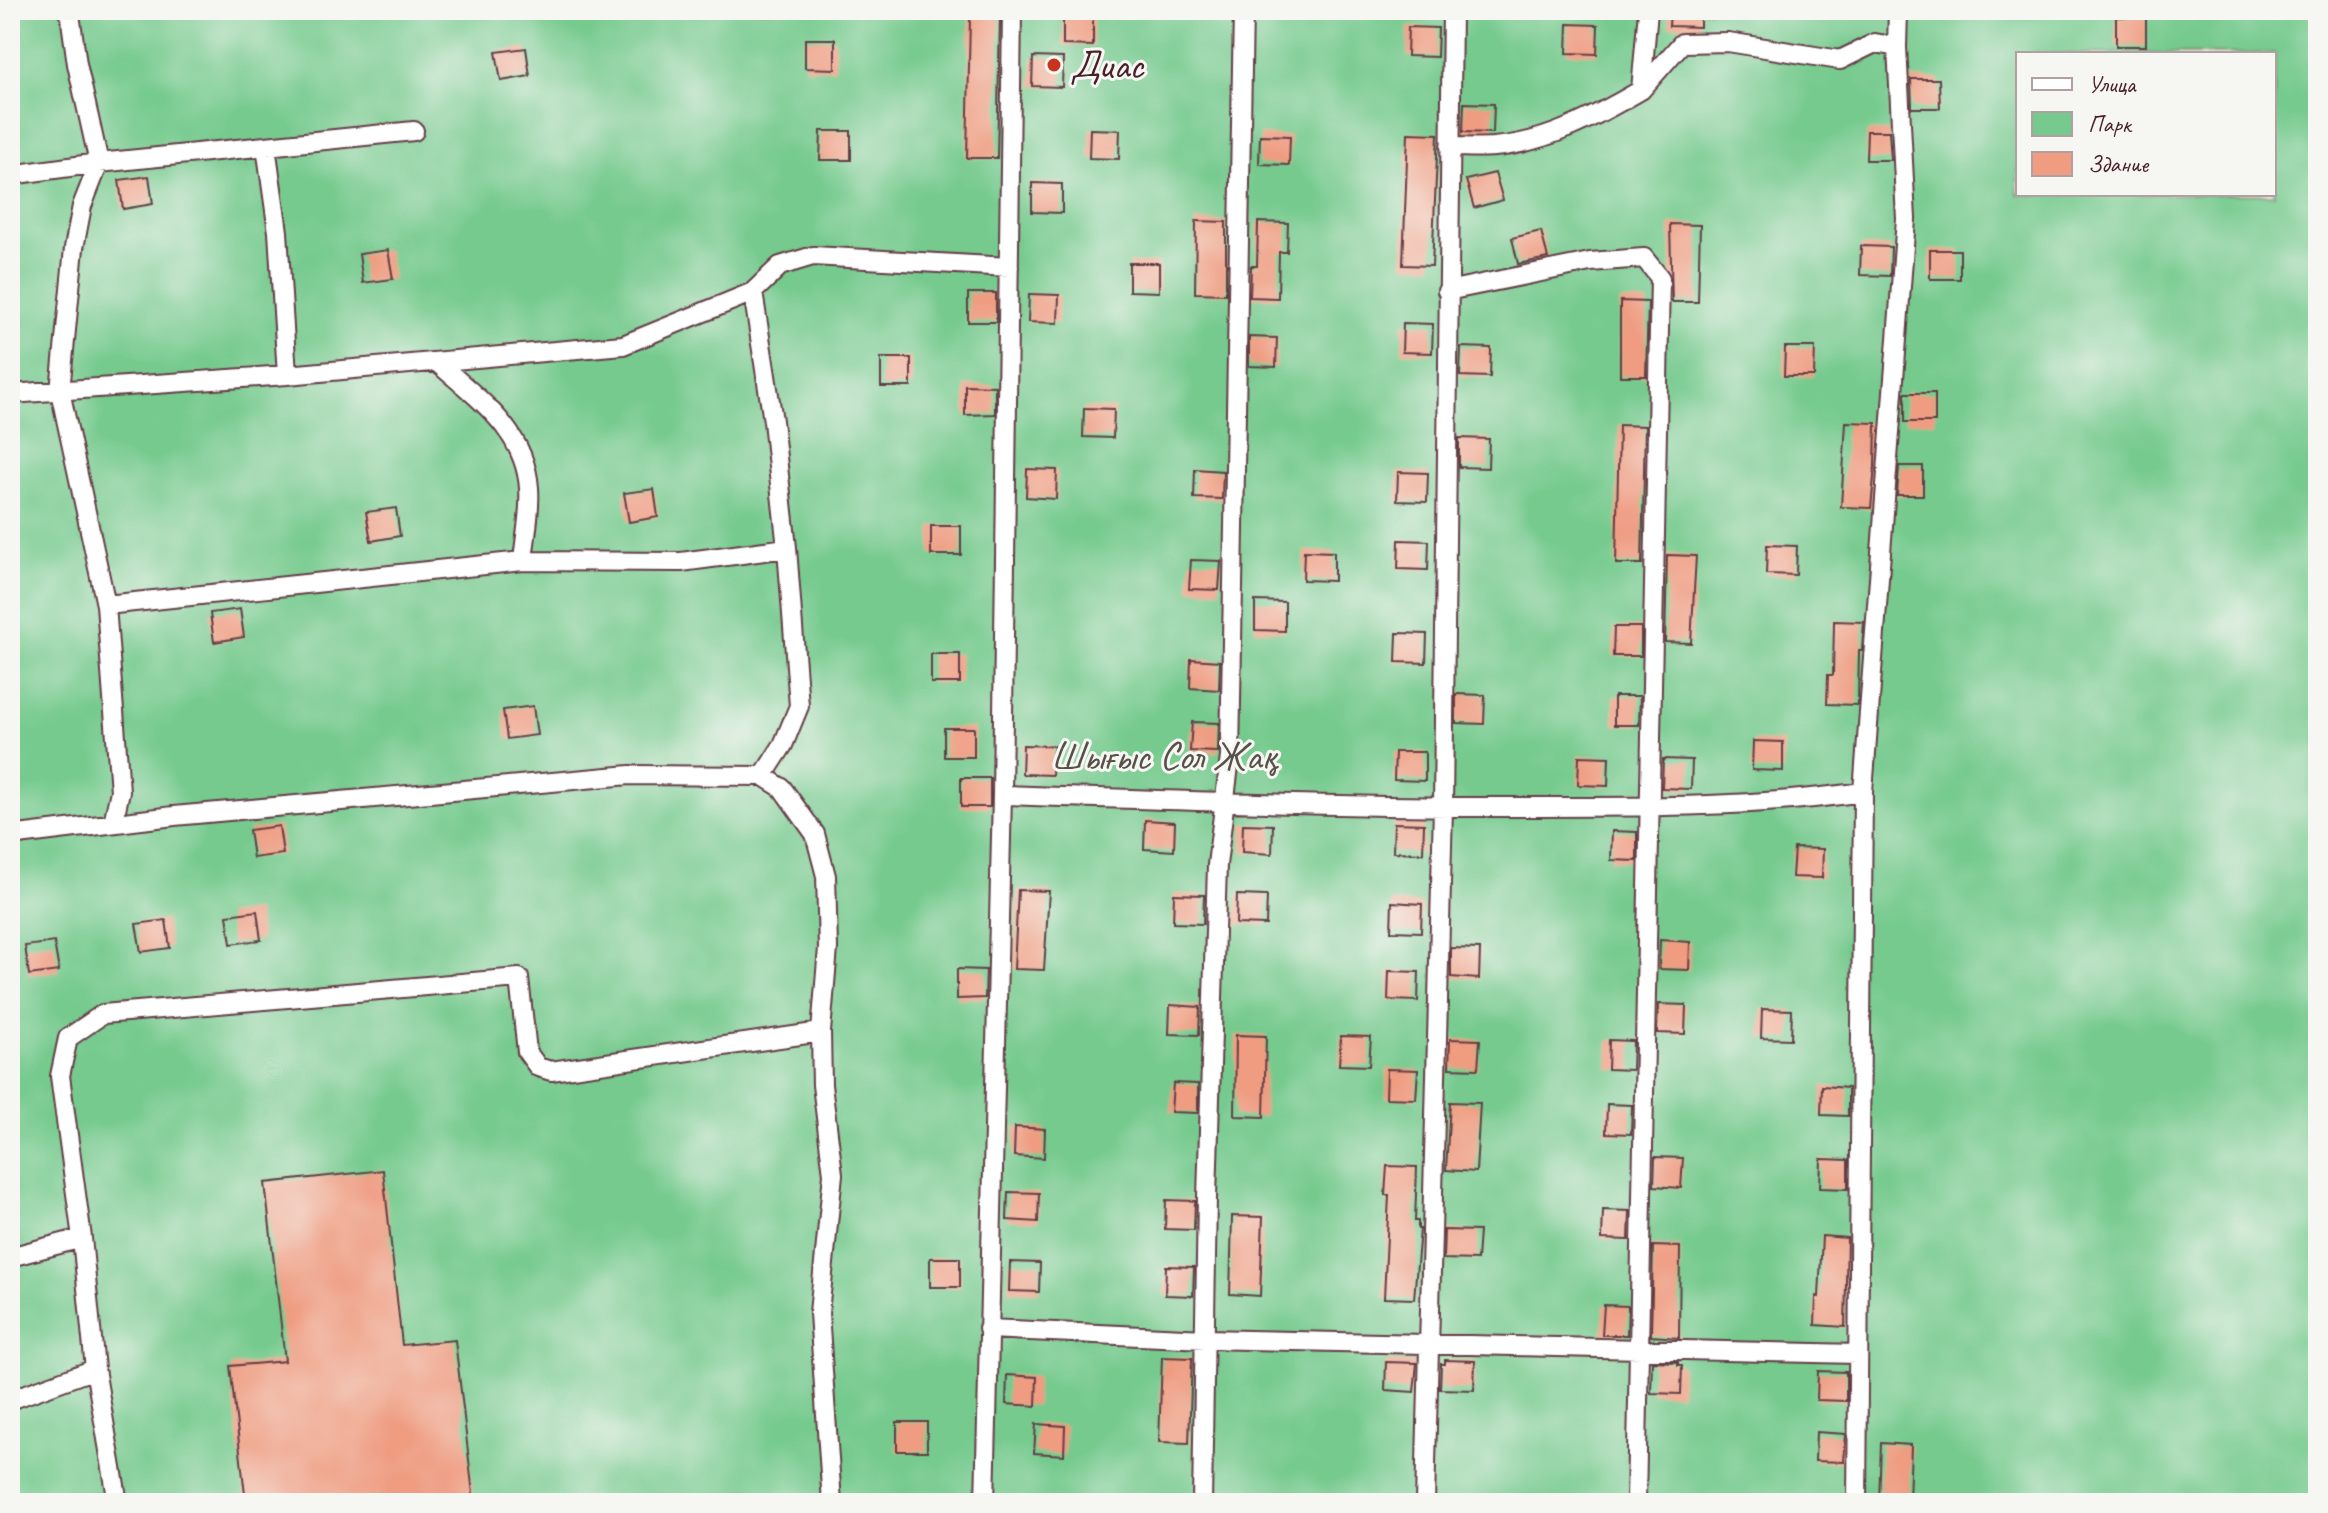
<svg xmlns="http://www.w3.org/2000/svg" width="2328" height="1513" font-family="Caveat,sans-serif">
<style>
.green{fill:#76ca8e;stroke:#60745c;stroke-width:2;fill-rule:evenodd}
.building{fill:#ef9c81}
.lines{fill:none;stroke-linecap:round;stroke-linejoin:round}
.street-casing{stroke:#633e45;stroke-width:22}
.street{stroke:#fff;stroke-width:18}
.poi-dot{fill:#c8321e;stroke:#f6f6f2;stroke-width:3}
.labels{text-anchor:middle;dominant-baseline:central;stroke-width:6;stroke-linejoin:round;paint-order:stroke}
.poi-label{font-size:40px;fill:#4a1f2b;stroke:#f6f6f2;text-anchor:start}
.park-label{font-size:40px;fill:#575249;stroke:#f6f6f2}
</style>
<rect width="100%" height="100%" fill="#f6f6f2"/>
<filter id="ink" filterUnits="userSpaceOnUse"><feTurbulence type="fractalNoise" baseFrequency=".0125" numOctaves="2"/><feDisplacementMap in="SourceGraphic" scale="16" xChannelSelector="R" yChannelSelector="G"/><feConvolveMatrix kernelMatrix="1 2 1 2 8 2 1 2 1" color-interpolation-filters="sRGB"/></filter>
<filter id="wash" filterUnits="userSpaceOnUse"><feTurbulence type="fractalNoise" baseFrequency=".006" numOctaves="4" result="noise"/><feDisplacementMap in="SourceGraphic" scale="32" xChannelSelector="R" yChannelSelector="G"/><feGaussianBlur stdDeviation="1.8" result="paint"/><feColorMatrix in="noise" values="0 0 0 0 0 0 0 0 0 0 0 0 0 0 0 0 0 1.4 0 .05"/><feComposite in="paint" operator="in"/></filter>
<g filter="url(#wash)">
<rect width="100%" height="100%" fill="#f2ebda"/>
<!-- green -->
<path class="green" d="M 10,10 L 2318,10 L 2318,1503 L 10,1503 ZM 2018,54 L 2274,54 L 2274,194 L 2018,194 Z"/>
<g id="blocks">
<!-- building -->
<path class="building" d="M 1670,10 L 1700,10 L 1700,27 L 1669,26 Z
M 970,17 L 1000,17 L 997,158 L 967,158 Z
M 1063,17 L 1093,17 L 1093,46 L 1063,45 Z
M 2116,17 L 2146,17 L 2146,46 L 2116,46 Z
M 1568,24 L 1598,25 L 1597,54 L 1567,53 Z
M 1408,27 L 1438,28 L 1437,57 L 1407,56 Z
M 805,39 L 835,39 L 835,69 L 805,68 Z
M 526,48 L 530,76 L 501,81 L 496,52 Z
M 1033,57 L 1063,58 L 1062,87 L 1032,86 Z
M 1911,79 L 1939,79 L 1940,108 L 1912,108 Z
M 1464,103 L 1494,104 L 1493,133 L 1463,132 Z
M 1090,129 L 1120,130 L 1119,159 L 1089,158 Z
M 821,131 L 851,131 L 851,160 L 820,160 Z
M 1867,131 L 1889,131 L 1891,160 L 1866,160 Z
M 1408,133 L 1438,134 L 1432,266 L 1403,265 Z
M 1260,135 L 1290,136 L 1289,165 L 1259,164 Z
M 1495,173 L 1503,200 L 1474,208 L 1466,180 Z
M 149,176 L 153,204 L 123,209 L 119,180 Z
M 1032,183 L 1062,184 L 1062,213 L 1032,212 Z
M 1196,221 L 1226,222 L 1226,294 L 1195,293 Z
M 1258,222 L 1288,223 L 1287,252 L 1279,252 L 1278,298 L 1250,297 L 1251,266 L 1257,266 Z
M 1670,224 L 1700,225 L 1698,302 L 1672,302 Z
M 1541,231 L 1548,258 L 1518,264 L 1512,238 Z
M 1861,246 L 1891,247 L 1890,276 L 1860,275 Z
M 388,250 L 393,279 L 363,283 L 359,254 Z
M 1930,250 L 1960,250 L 1960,279 L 1930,279 Z
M 1129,263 L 1159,263 L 1159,292 L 1129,291 Z
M 968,293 L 996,293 L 996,322 L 968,322 Z
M 1029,294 L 1059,295 L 1058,323 L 1028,322 Z
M 1620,301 L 1648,302 L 1646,376 L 1620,376 Z
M 1403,323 L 1433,324 L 1432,353 L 1402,352 Z
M 1249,337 L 1277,338 L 1276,367 L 1249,366 Z
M 1461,347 L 1491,348 L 1490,377 L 1460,376 Z
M 1785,347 L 1815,347 L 1814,376 L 1784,376 Z
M 881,358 L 911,358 L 911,387 L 881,387 Z
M 965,385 L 995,386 L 995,414 L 965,415 Z
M 1905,393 L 1935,393 L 1935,422 L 1905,422 Z
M 1084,408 L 1114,409 L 1113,438 L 1083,437 Z
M 1846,422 L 1876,423 L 1875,466 L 1871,508 L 1841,507 Z
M 1619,425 L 1645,426 L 1642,564 L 1616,564 Z
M 1459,438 L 1489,439 L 1488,468 L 1459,467 Z
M 1899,466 L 1923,466 L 1923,495 L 1897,495 Z
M 1027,469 L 1057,470 L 1056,499 L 1026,497 Z
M 1195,469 L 1223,471 L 1222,499 L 1194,498 Z
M 1398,472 L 1428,473 L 1427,502 L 1397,501 Z
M 654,489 L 658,517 L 629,522 L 624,493 Z
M 396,508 L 400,536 L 371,541 L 366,512 Z
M 931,526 L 961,526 L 961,555 L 931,555 Z
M 1399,540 L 1429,541 L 1428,570 L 1398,569 Z
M 1767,545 L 1797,546 L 1796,575 L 1766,574 Z
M 1304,551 L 1334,552 L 1334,581 L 1303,580 Z
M 1667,555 L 1696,556 L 1691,643 L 1665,642 Z
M 1191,560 L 1221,561 L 1219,590 L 1189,589 Z
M 1255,601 L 1285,602 L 1285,631 L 1255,630 Z
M 240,609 L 244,637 L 214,642 L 210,613 Z
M 1834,621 L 1864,622 L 1862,651 L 1859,651 L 1858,705 L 1827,704 L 1828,675 L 1833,675 Z
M 1614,627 L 1641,627 L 1641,656 L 1613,656 Z
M 1397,633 L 1427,634 L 1426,663 L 1396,662 Z
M 931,654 L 960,654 L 960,683 L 931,683 Z
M 1191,659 L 1220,661 L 1219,690 L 1190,688 Z
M 1456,694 L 1485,695 L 1484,724 L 1456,723 Z
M 1614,696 L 1640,696 L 1639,725 L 1614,725 Z
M 533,706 L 537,735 L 507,739 L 503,710 Z
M 1192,722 L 1219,723 L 1218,752 L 1190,751 Z
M 944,728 L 974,728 L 974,757 L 944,757 Z
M 1753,741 L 1783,742 L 1783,771 L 1752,770 Z
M 1023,745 L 1054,746 L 1052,775 L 1022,774 Z
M 1395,752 L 1425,752 L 1425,781 L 1394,780 Z
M 1579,756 L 1609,757 L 1608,786 L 1578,785 Z
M 1663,759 L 1692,760 L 1691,789 L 1662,788 Z
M 961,778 L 990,778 L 990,807 L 961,807 Z
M 1145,820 L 1175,822 L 1174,851 L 1144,849 Z
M 1394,823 L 1424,824 L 1423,853 L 1393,852 Z
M 1243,824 L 1273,825 L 1272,854 L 1242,852 Z
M 279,826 L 283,854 L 253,858 L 249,830 Z
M 1612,831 L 1637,832 L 1637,861 L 1611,860 Z
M 1794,848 L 1823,849 L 1822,878 L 1792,877 Z
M 1018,890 L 1049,891 L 1044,970 L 1014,969 Z
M 1174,894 L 1204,895 L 1203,924 L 1173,923 Z
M 1237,895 L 1267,896 L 1266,925 L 1236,924 Z
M 1392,902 L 1422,904 L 1421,932 L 1391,931 Z
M 257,911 L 261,940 L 231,944 L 227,915 Z
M 166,920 L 170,948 L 141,952 L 136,924 Z
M 1660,940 L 1690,942 L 1689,970 L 1659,969 Z
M 54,942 L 59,971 L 29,975 L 25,946 Z
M 1451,948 L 1480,949 L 1479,979 L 1451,977 Z
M 957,969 L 986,970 L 985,998 L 957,999 Z
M 1389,971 L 1419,972 L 1418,1001 L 1388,1000 Z
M 1658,1004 L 1686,1005 L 1685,1034 L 1657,1033 Z
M 1170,1005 L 1200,1007 L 1199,1035 L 1169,1034 Z
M 1762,1009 L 1792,1010 L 1791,1039 L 1761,1038 Z
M 1236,1035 L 1266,1036 L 1264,1117 L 1235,1116 Z
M 1341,1036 L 1371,1037 L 1369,1066 L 1339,1065 Z
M 1450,1039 L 1480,1040 L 1478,1069 L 1449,1068 Z
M 1609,1040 L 1633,1041 L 1632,1070 L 1608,1069 Z
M 1387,1069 L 1418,1070 L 1416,1099 L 1386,1098 Z
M 1173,1083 L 1198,1084 L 1198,1113 L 1171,1112 Z
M 1822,1086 L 1848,1088 L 1848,1116 L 1821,1115 Z
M 1450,1102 L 1480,1103 L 1476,1172 L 1446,1170 Z
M 1607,1104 L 1632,1105 L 1631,1134 L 1606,1133 Z
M 1015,1127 L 1045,1129 L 1044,1158 L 1014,1156 Z
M 1655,1157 L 1683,1158 L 1681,1188 L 1654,1186 Z
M 1821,1159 L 1848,1160 L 1848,1189 L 1820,1188 Z
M 1387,1166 L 1417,1167 L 1415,1221 L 1418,1221 L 1418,1229 L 1420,1229 L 1414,1299 L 1384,1298 L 1389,1195 L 1385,1195 Z
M 383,1170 L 402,1345 L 455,1340 L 474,1503 L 246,1503 L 230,1366 L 285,1361 L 265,1183 Z
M 1008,1192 L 1039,1193 L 1038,1222 L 1007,1220 Z
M 1166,1200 L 1195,1201 L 1194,1230 L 1165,1229 Z
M 1603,1210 L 1630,1211 L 1629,1240 L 1602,1239 Z
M 1232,1216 L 1263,1217 L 1260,1296 L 1230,1294 Z
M 1444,1230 L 1479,1231 L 1477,1260 L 1443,1259 Z
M 1822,1236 L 1847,1238 L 1845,1327 L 1815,1325 L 1816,1296 L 1819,1297 Z
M 1653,1246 L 1680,1247 L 1679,1338 L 1651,1336 Z
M 930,1258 L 960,1258 L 960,1287 L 930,1287 Z
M 1010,1262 L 1040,1263 L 1039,1292 L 1009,1291 Z
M 1166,1266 L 1194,1267 L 1193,1296 L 1165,1295 Z
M 1604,1305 L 1628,1306 L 1627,1335 L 1602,1335 Z
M 1162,1357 L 1192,1358 L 1189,1443 L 1159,1442 Z
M 1445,1360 L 1475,1361 L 1474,1390 L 1440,1389 L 1441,1364 L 1445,1364 Z
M 1652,1361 L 1678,1362 L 1678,1365 L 1682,1365 L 1681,1394 L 1651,1393 Z
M 1386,1362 L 1417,1363 L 1414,1392 L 1385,1390 Z
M 1818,1371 L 1846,1372 L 1846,1401 L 1817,1400 Z
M 1007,1375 L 1037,1377 L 1036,1406 L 1006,1404 Z
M 897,1422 L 927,1422 L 927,1451 L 897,1451 Z
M 1036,1424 L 1065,1426 L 1064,1455 L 1034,1453 Z
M 1816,1432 L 1846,1434 L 1844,1462 L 1815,1461 Z
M 1881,1443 L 1911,1445 L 1909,1503 L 1879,1503 Z"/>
</g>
</g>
<g filter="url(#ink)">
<use href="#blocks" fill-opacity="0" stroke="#633e45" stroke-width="2"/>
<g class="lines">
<defs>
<path id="street" d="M 66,10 L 70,14 L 77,64 L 99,163 L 82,206 L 74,248 L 60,391 L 106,605
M 1641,90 L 1682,43 L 1728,42 L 1840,60 L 1875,43 L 1897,47
M 266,146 L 278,232 L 287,375
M 1450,147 C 1464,147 1480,148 1494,147 C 1547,143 1596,116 1641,90 L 1648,10
M 10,175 L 99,163 L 414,131
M 1447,291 L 1590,262 L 1644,258 L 1660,278 L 1636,1503
M 10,394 L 287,375 L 623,345 L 753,292 L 780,266 L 813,256 L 1009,267
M 523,561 L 681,562 L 787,548
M 763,776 L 782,788 L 815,834 L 826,876 L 828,948 L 821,1032 L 822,1085 L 833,1174 L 819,1313 L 832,1503
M 1002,795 C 1182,800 1362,808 1542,807 C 1649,807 1757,807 1863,792
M 113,823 L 120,791 L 106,605 L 523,561 C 525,538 531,511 529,488 C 525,430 477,398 438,363
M 10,836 L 174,816 L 630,775 L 763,776 L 783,745 L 799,706 L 787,548 L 773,421 L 753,292
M 10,1257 L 82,1238
M 988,1329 L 1206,1339 L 1858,1354
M 10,1400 L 95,1369
M 118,1503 L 95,1369 L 82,1238 L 60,1076 L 68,1038 L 103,1014 L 519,978 L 527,1052 L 538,1067 L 551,1071 L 821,1032
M 985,1503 L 1002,795 L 1012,10
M 1202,1503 L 1207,1197 L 1217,865 L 1230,757 L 1243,10
M 1425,1503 L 1443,807 L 1452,10
M 1857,1503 L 1863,792 L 1906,219 L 1897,47 L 1898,10"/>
</defs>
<!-- street casing -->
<use href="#street" class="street-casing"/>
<!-- street -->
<use href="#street" class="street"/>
</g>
</g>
<!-- markers -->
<circle class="poi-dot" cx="1054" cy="65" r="8"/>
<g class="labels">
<!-- poi labels -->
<g class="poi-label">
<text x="1070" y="65">Диас</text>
</g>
<!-- park labels -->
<g class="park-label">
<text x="1164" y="756">Шығыс Сол Жақ</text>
</g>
</g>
<!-- margin -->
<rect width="2328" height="1513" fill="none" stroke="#f6f6f2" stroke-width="40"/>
<!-- legend -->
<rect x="2016" y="52" width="260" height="144" fill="#f6f6f2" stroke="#b1a0a2" stroke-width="2"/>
<rect x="2032" y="78" width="40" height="12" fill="#ffffff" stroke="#b1a0a2" stroke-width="2"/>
<text x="2088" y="92" font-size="24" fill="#4a1f2b">Улица</text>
<rect x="2032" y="112" width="40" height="24" fill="#76ca8e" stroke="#b1a0a2" stroke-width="2"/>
<text x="2088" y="132" font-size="24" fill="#4a1f2b">Парк</text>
<rect x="2032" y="152" width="40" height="24" fill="#ef9c81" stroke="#b1a0a2" stroke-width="2"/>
<text x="2088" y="172" font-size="24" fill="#4a1f2b">Здание</text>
</svg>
